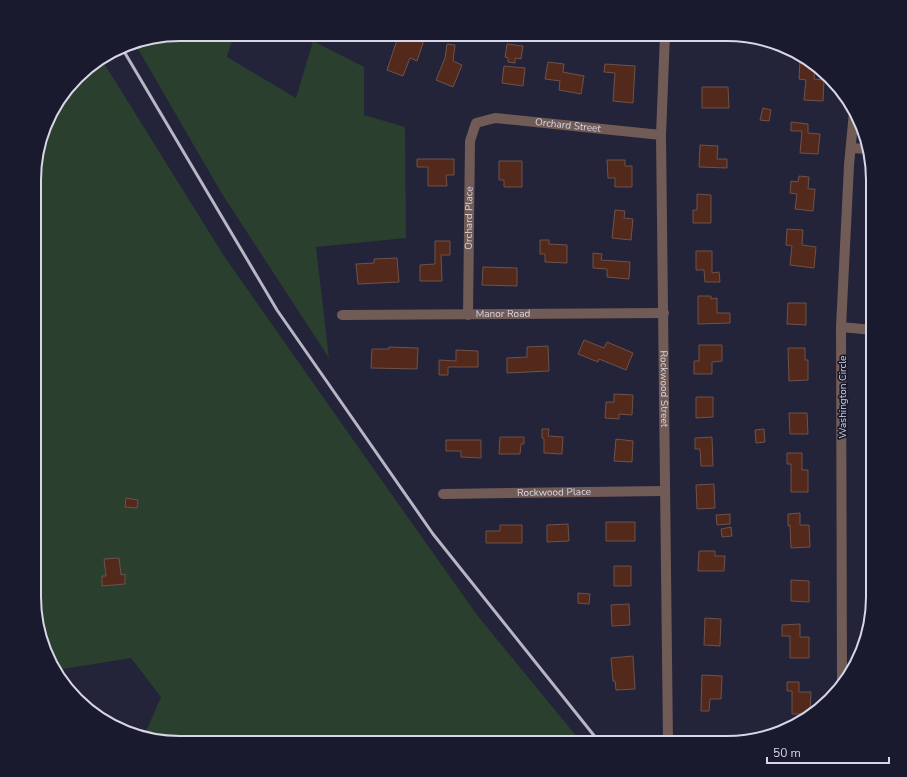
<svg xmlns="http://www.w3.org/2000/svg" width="907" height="777" font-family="'Nunito Sans',sans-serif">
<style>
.green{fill:#2a3f2e}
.building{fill:#53291b;stroke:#6f5249}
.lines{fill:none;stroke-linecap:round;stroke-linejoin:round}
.minor{stroke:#715b56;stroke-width:10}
.rail{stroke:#b6b6c7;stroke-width:3}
.labels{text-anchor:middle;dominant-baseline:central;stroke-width:3.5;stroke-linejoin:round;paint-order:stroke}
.street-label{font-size:10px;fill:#d6d6e6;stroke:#1a1a2f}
.rim{fill:none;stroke:#d6d6e6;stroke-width:2}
</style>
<rect width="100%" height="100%" fill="#23233a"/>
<!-- green -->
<path class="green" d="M 180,34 L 234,34 L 227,57 L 296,98 L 313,41 L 364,67 L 364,115 L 405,127 L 406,238 L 316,247 L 329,358 L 222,194 L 134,42 Z
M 102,60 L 224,256 L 368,461 L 477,615 L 582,743 L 180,743 L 144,736 L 161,697 L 131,658 L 57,670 L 45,653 L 34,607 L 35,161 L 53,107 L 84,70 Z"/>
<!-- building -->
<path class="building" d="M 399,34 L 407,34 L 424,40 L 417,61 L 410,58 L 403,76 L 387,70 Z
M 447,44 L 455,45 L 453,61 L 462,65 L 453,87 L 436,80 L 445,58 Z
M 507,44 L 523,46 L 521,59 L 515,58 L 515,63 L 508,62 L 508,58 L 505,57 Z
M 800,60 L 808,61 L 815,66 L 814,79 L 824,80 L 823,101 L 804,100 L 806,80 L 799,79 Z
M 548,62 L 564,64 L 563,72 L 584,76 L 581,94 L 559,90 L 560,81 L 545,79 Z
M 605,64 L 635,66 L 633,103 L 613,101 L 615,73 L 604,72 Z
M 504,66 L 525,68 L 523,86 L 502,83 Z
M 702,87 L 728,87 L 729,108 L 702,108 Z
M 763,108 L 771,110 L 769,121 L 760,120 Z
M 791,122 L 808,124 L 808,133 L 820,134 L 818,154 L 800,153 L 802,131 L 791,131 Z
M 700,145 L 718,146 L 717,159 L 727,159 L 727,168 L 699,167 Z
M 417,159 L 454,159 L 454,175 L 446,175 L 447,186 L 428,186 L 428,167 L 417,167 Z
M 607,160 L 625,160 L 625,166 L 632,166 L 632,187 L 615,187 L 615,178 L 608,178 Z
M 499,161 L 522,161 L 522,187 L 504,187 L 504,180 L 499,180 Z
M 799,176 L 809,177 L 808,189 L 815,189 L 813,211 L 795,209 L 797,194 L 790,193 L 791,181 L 798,182 Z
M 697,194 L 711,195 L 711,223 L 693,223 L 693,210 L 697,210 Z
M 615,210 L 625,211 L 624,218 L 633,219 L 631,240 L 612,238 Z
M 787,229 L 803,230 L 802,245 L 816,247 L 814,268 L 790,265 L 792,246 L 786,245 Z
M 540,240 L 549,240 L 549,244 L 567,245 L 567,263 L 545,262 L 545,254 L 540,254 Z
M 435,241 L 450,241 L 450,255 L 441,255 L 442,281 L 420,281 L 420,265 L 435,264 Z
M 696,251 L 712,251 L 712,273 L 719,272 L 720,282 L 705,282 L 704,270 L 696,270 Z
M 593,253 L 602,254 L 601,260 L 630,262 L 629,279 L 607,277 L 607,269 L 593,268 Z
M 397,258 L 399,282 L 358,284 L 356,264 L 374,263 L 374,259 Z
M 483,267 L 517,268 L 517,286 L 482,285 Z
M 698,296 L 711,296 L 711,299 L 717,298 L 717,313 L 730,313 L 730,323 L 698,324 Z
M 788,303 L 806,303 L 806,325 L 787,324 Z
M 584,340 L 604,348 L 607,342 L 633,353 L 626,370 L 599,359 L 598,362 L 578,354 Z
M 699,345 L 722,345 L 722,361 L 712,362 L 712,374 L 694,374 L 694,361 L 699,361 Z
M 548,346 L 549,371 L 507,373 L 507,358 L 527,357 L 527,347 Z
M 389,347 L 418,348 L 417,369 L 371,368 L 372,349 L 389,349 Z
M 788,348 L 805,348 L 805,360 L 808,360 L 808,380 L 789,381 Z
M 456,350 L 478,351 L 478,367 L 448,367 L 448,375 L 439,375 L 439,360 L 456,361 Z
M 614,394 L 633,395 L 632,415 L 619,414 L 619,419 L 605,418 L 606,402 L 614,402 Z
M 696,397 L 713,397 L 713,417 L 696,418 Z
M 789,413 L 807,413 L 808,434 L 790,434 Z
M 542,429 L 549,429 L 548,436 L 563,437 L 562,454 L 544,453 L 544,439 L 542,438 Z
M 764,429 L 765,442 L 756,443 L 755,430 Z
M 500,437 L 524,437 L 524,444 L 521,444 L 520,454 L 499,454 Z
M 712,437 L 713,466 L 701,466 L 700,449 L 695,449 L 695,438 Z
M 616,439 L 633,441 L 632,462 L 614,461 Z
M 446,440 L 481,440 L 481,458 L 461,457 L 461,451 L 446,451 Z
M 787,453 L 802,453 L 802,470 L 808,470 L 808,492 L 791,492 L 791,464 L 787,464 Z
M 714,484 L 715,508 L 697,509 L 696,485 Z
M 126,498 L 138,500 L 137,508 L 125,507 Z
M 800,513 L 800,525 L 809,525 L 810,547 L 791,548 L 790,525 L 788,526 L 788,514 Z
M 730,514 L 730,524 L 717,525 L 716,515 Z
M 606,522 L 635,522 L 635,541 L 606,541 Z
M 568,524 L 569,541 L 547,542 L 547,525 Z
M 500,525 L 522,525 L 522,543 L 486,543 L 486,531 L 500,531 Z
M 731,527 L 732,536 L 722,537 L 721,529 Z
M 699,551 L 715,551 L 715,556 L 725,556 L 724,571 L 698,571 Z
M 119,558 L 121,575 L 125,574 L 125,584 L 102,586 L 102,576 L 106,576 L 104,559 Z
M 614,566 L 631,566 L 631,586 L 614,586 Z
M 791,580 L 809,581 L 809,602 L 791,601 Z
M 578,593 L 590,594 L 589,604 L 578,603 Z
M 629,604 L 630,625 L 612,626 L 611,605 Z
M 705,618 L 721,619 L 720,646 L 704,645 Z
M 800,624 L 800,637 L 809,637 L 809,658 L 790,658 L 790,636 L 782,636 L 782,625 Z
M 633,656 L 635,689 L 616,690 L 615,681 L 613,681 L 611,658 Z
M 702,675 L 722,676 L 721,699 L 710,699 L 709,711 L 701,711 Z
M 787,682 L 799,682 L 799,692 L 811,692 L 810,714 L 792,714 L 792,691 L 787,691 Z
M 700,741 L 722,741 L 722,743 L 700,743 Z"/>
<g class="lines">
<!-- minor -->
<g class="minor">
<path id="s1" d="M 665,34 L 661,135 L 668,743"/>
<path d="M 851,148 L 868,149"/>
<path id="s2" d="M 342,315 L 664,313"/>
<path id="s3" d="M 468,315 L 470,141 L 476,123 L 495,118 L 661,135"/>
<path d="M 841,327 L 873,330"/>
<path id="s4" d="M 443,494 L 665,491"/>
<path d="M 842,683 L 841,327 L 849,165 L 854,112"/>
</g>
<!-- rail -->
<path class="rail" d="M 122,48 L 277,310 L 433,534 L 600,743"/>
</g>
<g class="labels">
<!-- street labels -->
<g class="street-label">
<text stroke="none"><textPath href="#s3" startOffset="286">Orchard Street</textPath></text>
<text stroke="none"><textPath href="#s3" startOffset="97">Orchard Place</textPath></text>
<text stroke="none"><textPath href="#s2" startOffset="161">Manor Road</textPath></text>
<text stroke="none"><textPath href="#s1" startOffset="355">Rockwood Street</textPath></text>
<text transform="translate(843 397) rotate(-90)">Washington Circle</text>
<text stroke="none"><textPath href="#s4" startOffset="111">Rockwood Place</textPath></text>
</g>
</g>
<!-- crop -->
<path d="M0 0H907V777H0ZM180 41H727A139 139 0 0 1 866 180V597A139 139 0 0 1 727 736H180A139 139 0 0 1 41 597V180A139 139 0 0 1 180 41Z" fill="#1a1a2f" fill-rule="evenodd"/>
<path class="rim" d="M180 41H727A139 139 0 0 1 866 180V597A139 139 0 0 1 727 736H180A139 139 0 0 1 41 597V180A139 139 0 0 1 180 41Z"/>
<!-- scale -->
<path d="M767 757v6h122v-6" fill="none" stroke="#d6d6e6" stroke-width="2"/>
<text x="773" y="757" font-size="12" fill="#d6d6e6" stroke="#1a1a2f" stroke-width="3" paint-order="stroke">50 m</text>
</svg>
